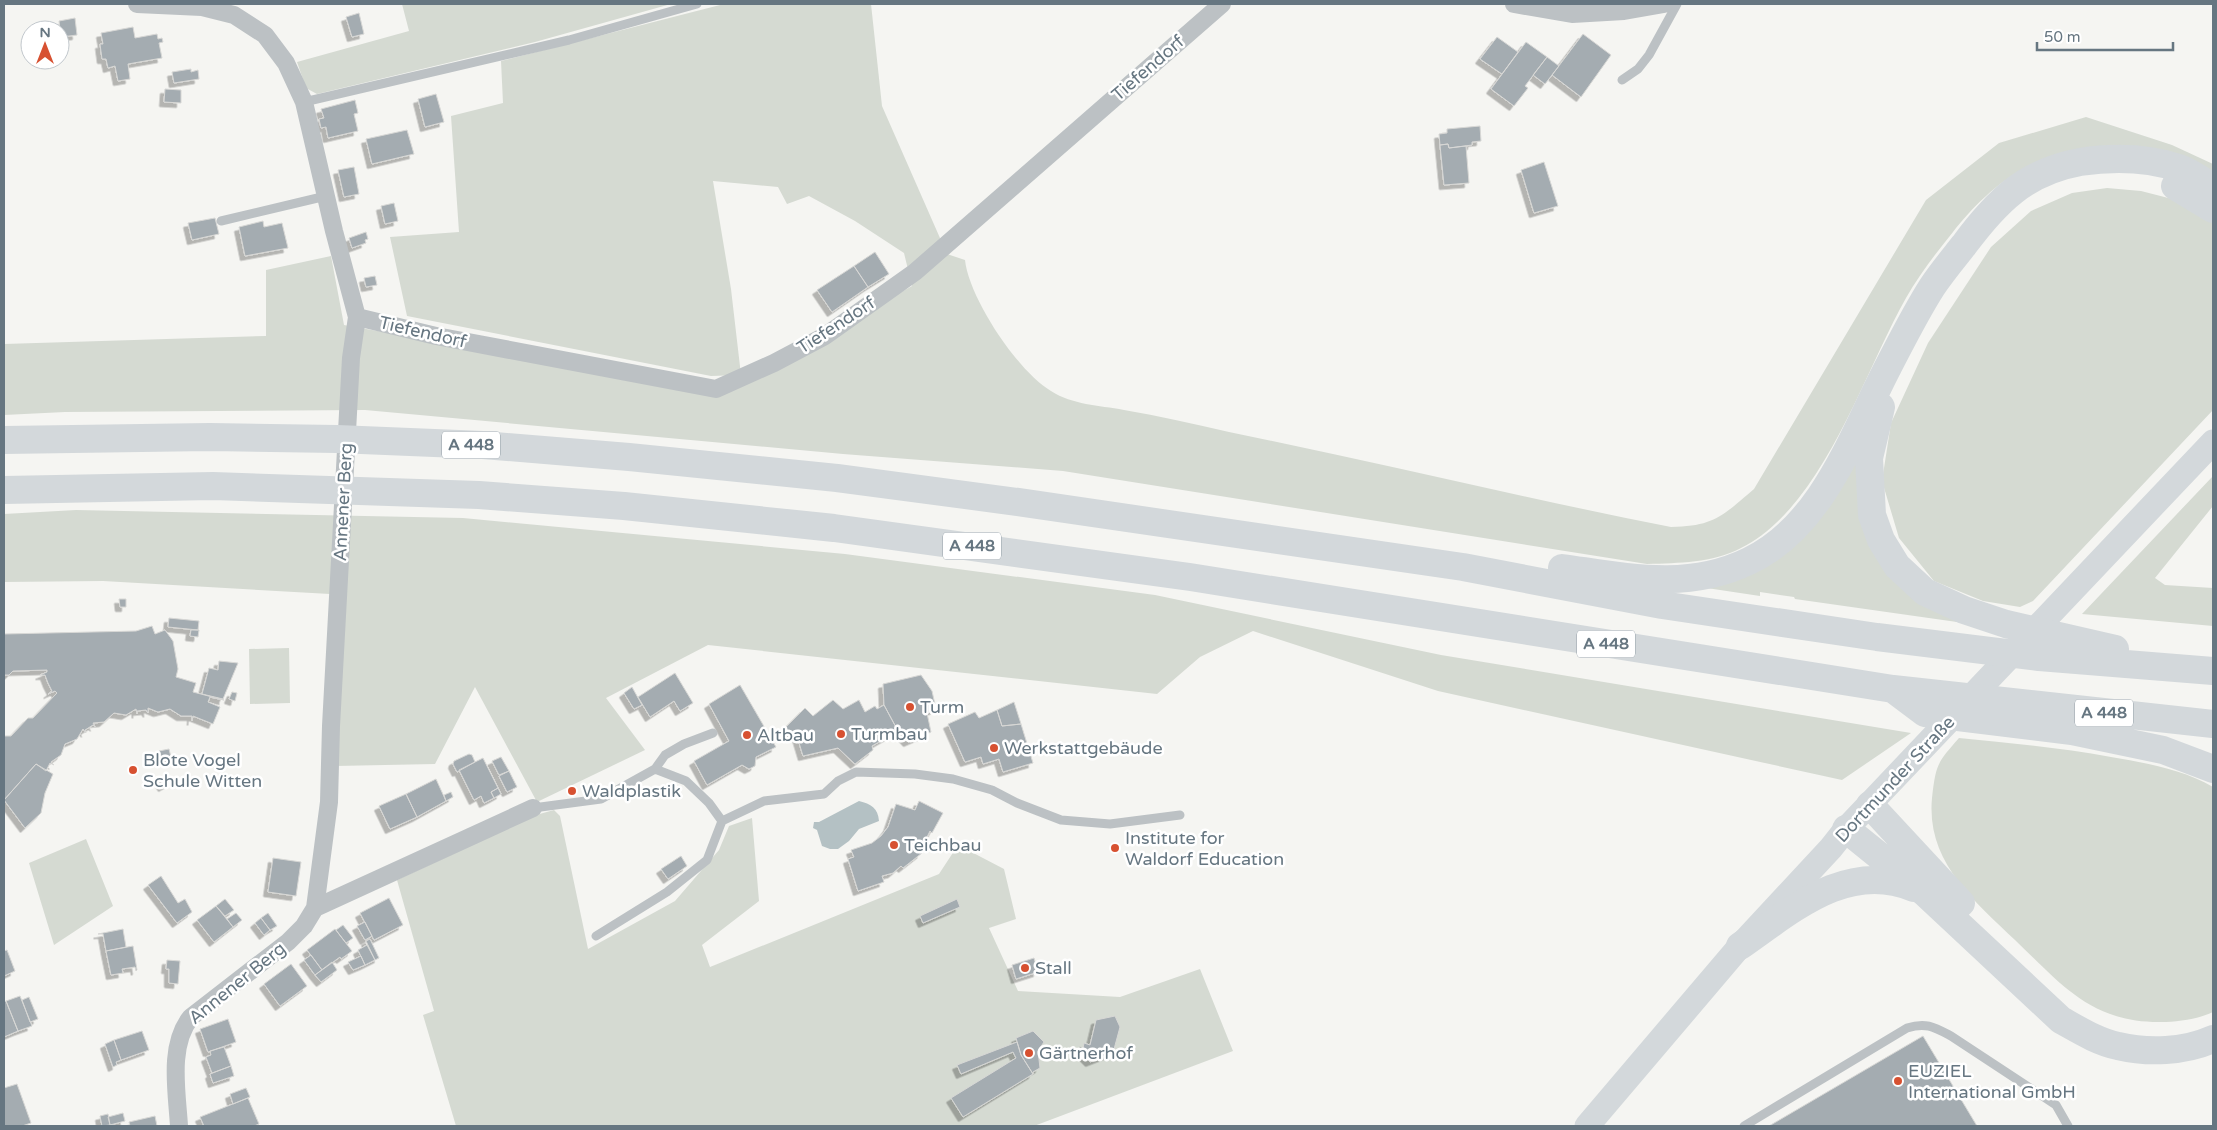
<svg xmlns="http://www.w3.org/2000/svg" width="2217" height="1130" font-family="'Varela Round',sans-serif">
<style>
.green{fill:#d5dad2}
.water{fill:#b4c1c4}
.building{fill:#a4acb1;stroke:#d7d7d5;filter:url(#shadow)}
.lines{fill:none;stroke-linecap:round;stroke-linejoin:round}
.lane{stroke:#bcc1c4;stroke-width:9}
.street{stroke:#bcc1c4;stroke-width:18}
.secondary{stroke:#d3d8db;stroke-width:25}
.highway{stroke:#d3d8db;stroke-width:28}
.poi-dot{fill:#d75131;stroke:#fff;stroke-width:2}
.labels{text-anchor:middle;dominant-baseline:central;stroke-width:5;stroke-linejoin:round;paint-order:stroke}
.shield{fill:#fff;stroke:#949fa7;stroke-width:1}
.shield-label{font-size:16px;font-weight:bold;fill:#667681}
.street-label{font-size:18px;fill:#667681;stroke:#fff}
.poi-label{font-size:18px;fill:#667681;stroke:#fff;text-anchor:start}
</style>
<defs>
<filter id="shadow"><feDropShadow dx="-4.5" dy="4.5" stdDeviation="0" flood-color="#0004"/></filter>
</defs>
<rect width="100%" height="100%" fill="#f5f5f2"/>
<!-- green -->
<path class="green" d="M 402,4 L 671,4 L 535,42 L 317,94 L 306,88 L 297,62 L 409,31 Z
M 724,4 L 871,4 L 882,106 L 947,254 L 965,260 C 969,298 1018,372 1051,391 C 1073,405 1098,405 1124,410 C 1159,416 1194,424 1229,432 C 1377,462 1523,498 1671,527 C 1715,526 1722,516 1754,489 L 1926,200 L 1999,143 L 2086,117 L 2172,145 L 2213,164 L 2213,172 C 2164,171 2116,170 2067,169 C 2057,169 2033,165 2025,169 C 1999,180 1970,210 1953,232 C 1936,253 1919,275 1906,298 C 1863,374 1823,507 1741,548 C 1712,563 1679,563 1647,564 L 1063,471 L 843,454 L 365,410 L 65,412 L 4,415 L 4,344 L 266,336 L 266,270 L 331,256 L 344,325 L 724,393 L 912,286 L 904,253 L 855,221 L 809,196 L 787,204 L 778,187 L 713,181 L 731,289 L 741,375 L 711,376 L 407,316 L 390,237 L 459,232 L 451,116 L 503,103 L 501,61 Z
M 2107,188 L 2141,191 L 2180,201 L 2213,222 L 2213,410 L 2033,601 L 2020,607 L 1983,601 L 1934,581 L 1899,538 L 1882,481 L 1891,423 L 1928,343 L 1991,247 L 2031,211 L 2072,193 Z
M 1859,444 L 1867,521 L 1964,623 L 1795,599 L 1794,597 L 1760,592 L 1760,596 L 1700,587 L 1737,574 Z
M 2213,476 L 2213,506 L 2155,578 L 2165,585 L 2213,588 L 2213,626 L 2082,614 Z
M 76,510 L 463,518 L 845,554 L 1155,595 L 1441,655 L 1911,733 L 1842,780 L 1438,691 L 1253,631 L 1200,657 L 1157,694 L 708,645 L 606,698 L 645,750 L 537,802 L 475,687 L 435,764 L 335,766 L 330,594 L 103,581 L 4,582 L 4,514 Z
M 289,648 L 290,703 L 250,704 L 249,649 Z
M 1959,738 C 2010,743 2061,748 2111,757 C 2146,763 2182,769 2213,787 L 2213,1012 C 2199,1019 2177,1022 2161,1022 C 2091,1023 2061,984 2015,940 C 1973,900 1926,861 1932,798 C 1936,764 1937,763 1959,738 Z
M 554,810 L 560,816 L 588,949 L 675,901 L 719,850 L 729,826 L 752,818 L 759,901 L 702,945 L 710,967 L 939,874 L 958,845 L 1004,869 L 1016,919 L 989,928 L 1018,991 L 1120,997 L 1200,969 L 1233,1051 L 1034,1126 L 456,1126 L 423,1015 L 434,1011 L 397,880 L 536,815 Z
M 86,839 L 113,906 L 54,945 L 29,863 Z"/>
<!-- water -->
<path class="water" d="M 859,801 C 871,804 878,808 879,821 L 859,829 L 849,841 L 838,849 L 830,849 L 822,846 L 817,830 L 813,828 L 814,822 L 819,822 Z"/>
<!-- building -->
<path class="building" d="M 359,13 L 364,34 L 352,37 L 346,17 Z
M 75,18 L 77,35 L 61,37 L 59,21 Z
M 133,27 L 135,38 L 157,34 L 158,39 L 162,38 L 163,42 L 159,43 L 162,58 L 128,64 L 130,79 L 118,81 L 115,66 L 108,68 L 106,59 L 102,59 L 100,44 L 103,44 L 101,33 Z
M 1583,34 L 1611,55 L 1581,97 L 1552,75 Z
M 1497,37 L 1518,52 L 1502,74 L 1480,59 Z
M 1526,42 L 1547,57 L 1525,86 L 1528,88 L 1514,106 L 1491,89 Z
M 1547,57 L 1559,66 L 1545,84 L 1533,75 Z
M 191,69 L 191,72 L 198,70 L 199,79 L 174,83 L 172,72 Z
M 165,89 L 181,90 L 181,103 L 164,102 Z
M 436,94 L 444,122 L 425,127 L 418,99 Z
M 355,100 L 358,113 L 354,114 L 358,131 L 328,138 L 326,127 L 321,128 L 319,119 L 324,118 L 321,109 Z
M 1480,126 L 1481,141 L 1472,142 L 1472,145 L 1449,148 L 1448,144 L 1440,145 L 1439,134 L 1447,133 L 1447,129 Z
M 407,130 L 414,154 L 372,164 L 366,139 Z
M 1448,144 L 1449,148 L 1466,146 L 1469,183 L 1444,185 L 1440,145 Z
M 1544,162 L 1558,206 L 1534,213 L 1521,170 Z
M 354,167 L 359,194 L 344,197 L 338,170 Z
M 394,203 L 398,221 L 385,224 L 381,206 Z
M 215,218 L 219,234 L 192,240 L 188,223 Z
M 263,221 L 264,227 L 282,223 L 288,248 L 245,256 L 239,227 Z
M 366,232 L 368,239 L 365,240 L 366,243 L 352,248 L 349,238 Z
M 875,252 L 889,274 L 868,287 L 854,266 Z
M 854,266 L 868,287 L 832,312 L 817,290 Z
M 375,276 L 377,285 L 366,287 L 364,278 Z
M 119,599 L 126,599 L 126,607 L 120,607 Z
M 169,618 L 199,621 L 198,630 L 168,627 Z
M 152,626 L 155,634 L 165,630 L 173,641 L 178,669 L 176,677 L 196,683 L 193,692 L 224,700 L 210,697 L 208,702 L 220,707 L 213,724 L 193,716 L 192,721 L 192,716 L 181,716 L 170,709 L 158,712 L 148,708 L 148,713 L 146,710 L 137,711 L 137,714 L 136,709 L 126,715 L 114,713 L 104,722 L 93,723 L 95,727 L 93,725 L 85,730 L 86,733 L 83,729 L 77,739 L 65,744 L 61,755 L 51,762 L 54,765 L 50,763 L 46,771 L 36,764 L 4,800 L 4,736 L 11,736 L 28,718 L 33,718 L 57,693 L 55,691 L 48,694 L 52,691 L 48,683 L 45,675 L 40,675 L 47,672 L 47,670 L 13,671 L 9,675 L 4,675 L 4,634 L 136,631 Z
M 191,630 L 199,630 L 198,637 L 190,636 Z
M 219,661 L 238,663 L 223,699 L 202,694 L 209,668 L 218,670 Z
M 675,673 L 693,703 L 680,711 L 674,701 L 650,717 L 638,697 Z
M 921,675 L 932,691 L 936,709 L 927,713 L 931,732 L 908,742 L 898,731 L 884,705 L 883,684 Z
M 740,685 L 776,747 L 756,757 L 755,766 L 749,769 L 742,765 L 707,785 L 694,761 L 729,741 L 709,704 Z
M 632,687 L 642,705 L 634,709 L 624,693 Z
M 232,692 L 237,693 L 235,701 L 229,699 Z
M 833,700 L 843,709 L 859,700 L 865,712 L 875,706 L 877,709 L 884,705 L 898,731 L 872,746 L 873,750 L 855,764 L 838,748 L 803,756 L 797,736 L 792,737 L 785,728 L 805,708 L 813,716 Z
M 1014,702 L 1021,724 L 1002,726 L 997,710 Z
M 997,710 L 1002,726 L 1021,724 L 1033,763 L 1003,772 L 999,759 L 983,764 L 981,757 L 965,762 L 948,724 L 975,712 L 979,718 Z
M 169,749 L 171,757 L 161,759 L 159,751 Z
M 469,754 L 472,755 L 475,762 L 457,772 L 453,764 L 454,761 Z
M 501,757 L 509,771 L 499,775 L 492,761 Z
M 483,758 L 498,788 L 491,792 L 494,798 L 484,803 L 481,796 L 474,800 L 459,770 Z
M 36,764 L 53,774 L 45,793 L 41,813 L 25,828 L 4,800 Z
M 509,771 L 517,787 L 507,792 L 499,776 Z
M 166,777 L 170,783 L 163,787 L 160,782 Z
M 436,779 L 446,801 L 417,817 L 406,794 Z
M 498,788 L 501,794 L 494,798 L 491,792 Z
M 451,792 L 453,797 L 446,801 L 444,795 Z
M 406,794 L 417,817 L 390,829 L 379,806 Z
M 919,801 L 943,813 L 932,833 L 930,831 L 925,841 L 917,847 L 922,853 L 903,868 L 901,866 L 893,873 L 882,876 L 884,882 L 858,891 L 848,859 L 854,857 L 851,850 L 872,843 L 881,836 L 888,827 L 896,804 L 915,810 Z
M 681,856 L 687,866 L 668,879 L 661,869 Z
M 273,858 L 301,862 L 296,896 L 268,892 Z
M 161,876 L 178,903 L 185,899 L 192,912 L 177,923 L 148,885 Z
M 389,898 L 403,925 L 374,940 L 360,913 Z
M 225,899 L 234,910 L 225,916 L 216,906 Z
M 957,899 L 960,907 L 923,923 L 920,916 Z
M 216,906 L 233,927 L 214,942 L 197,920 Z
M 236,913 L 242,920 L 233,927 L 227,919 Z
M 268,913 L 277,926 L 270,930 L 261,918 Z
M 261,918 L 270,930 L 264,935 L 255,923 Z
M 365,922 L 372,936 L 365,940 L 357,926 Z
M 343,925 L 353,938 L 346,943 L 336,930 Z
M 123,929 L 126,947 L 106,951 L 103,934 L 98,934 Z
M 335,929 L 352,951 L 341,959 L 340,957 L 322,970 L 307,950 Z
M 370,939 L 379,958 L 375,960 L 366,941 Z
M 367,945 L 375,960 L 365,965 L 358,950 Z
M 133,946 L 137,970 L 136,971 L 135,967 L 122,969 L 123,973 L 111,975 L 106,951 Z
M 7,950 L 15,971 L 4,976 L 4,951 Z
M 311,955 L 322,970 L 315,975 L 304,960 Z
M 361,956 L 365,965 L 353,970 L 348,962 Z
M 1034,958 L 1038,972 L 1016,979 L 1012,965 Z
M 167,960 L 180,961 L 178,984 L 169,983 L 169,969 L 166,969 Z
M 332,962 L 337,970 L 321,982 L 315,975 Z
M 291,964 L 307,986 L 280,1006 L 264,984 Z
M 20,996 L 32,1026 L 18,1031 L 6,1001 Z
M 29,997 L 38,1019 L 30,1022 L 22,1000 Z
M 6,1001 L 18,1031 L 4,1037 L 4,1002 Z
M 1115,1016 L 1120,1027 L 1113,1053 L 1090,1062 L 1082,1054 L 1084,1043 L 1090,1045 L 1096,1020 Z
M 228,1019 L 236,1042 L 208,1052 L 200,1029 Z
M 142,1031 L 149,1050 L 121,1060 L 114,1040 Z
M 1033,1031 L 1044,1042 L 1038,1051 L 1040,1068 L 1033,1072 L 1033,1074 L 1021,1055 L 1016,1038 Z
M 1923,1036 L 1977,1126 L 1769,1126 Z
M 114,1040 L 121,1060 L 116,1062 L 117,1065 L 113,1067 L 105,1044 Z
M 1017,1042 L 1021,1055 L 1033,1074 L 963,1117 L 951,1098 L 1016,1058 L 1013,1052 L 961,1074 L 957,1065 Z
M 224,1047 L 231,1066 L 212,1073 L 206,1057 L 211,1055 L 210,1051 Z
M 231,1066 L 234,1076 L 213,1083 L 210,1074 Z
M 17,1084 L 31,1123 L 22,1126 L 4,1126 L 4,1088 Z
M 246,1088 L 250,1097 L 233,1104 L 230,1094 Z
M 248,1098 L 259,1124 L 254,1126 L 204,1126 L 200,1117 Z
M 123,1113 L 125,1121 L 110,1125 L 108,1117 Z
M 108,1114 L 110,1125 L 102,1126 L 100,1116 Z
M 155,1116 L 157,1126 L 130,1126 L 129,1122 Z"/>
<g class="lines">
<!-- lane -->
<path class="lane" d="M 1622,80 L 1638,69 L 1649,55 L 1677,4
M 304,102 L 569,40 L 697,4
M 221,221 L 326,196
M 655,769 L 665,755 L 684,744 L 713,733
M 533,808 L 601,799 L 655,769 L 686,781 L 709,803 L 722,821 L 764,801 L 824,794 L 838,781 L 856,772 L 915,774 L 953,779 L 992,790 L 1017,803 L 1061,820 L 1110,824 L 1180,815
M 596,936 L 667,892 L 707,860 L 722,821
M 1744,1126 L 1907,1028 C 1926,1022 1934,1027 1951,1036 L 2056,1105 L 2068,1126"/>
<!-- street -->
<path class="street" d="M 137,4 L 202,7 L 234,15 L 265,35 L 286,63 L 304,102 L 334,231 L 357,317 L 351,358 L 331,726 L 329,802 L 315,908 L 304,926 L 288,942 L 191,1017 C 168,1045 177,1092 179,1126
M 1514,4 L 1572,14 L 1624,11 L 1664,4
M 357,317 L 436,336 L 716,389 L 774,363 L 825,336 L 915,272 L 1222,4
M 315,908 L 533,808"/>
<!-- secondary -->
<path class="secondary" d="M 1587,1126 L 1740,946 L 1831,848 L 1846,829 L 2213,442"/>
<!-- highway -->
<path class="highway" d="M 2175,186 L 2213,209
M 1881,407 L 1869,458 L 1872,515 L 1881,540 L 1897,566 L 1925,592 L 1964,610 L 2006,624 L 2115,649
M 4,440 L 210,437 L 337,439 L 483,445 L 629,457 L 837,478 L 1018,502 L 1463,567 L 1662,605 L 1877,637 L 2039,657 L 2213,671
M 4,490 L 213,486 L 479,495 L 624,506 L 834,528 L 1190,577 L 1893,689 L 2213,724
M 1562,568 C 1627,577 1687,591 1749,561 C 1823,526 1853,434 1888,367 C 1902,340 1916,312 1932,287 C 1942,272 1953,259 1964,245 C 1996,202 2025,172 2080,162 C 2112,157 2148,158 2179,168 C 2191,172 2202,181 2213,187
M 1893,689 L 1925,713 L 2072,731 L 2163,750 L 2213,769
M 1870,805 L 1961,903
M 1846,829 L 1924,892 L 2061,1020 C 2079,1030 2098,1042 2118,1046 C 2148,1053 2184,1052 2213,1039
M 1740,946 C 1792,910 1847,860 1914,888"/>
</g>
<!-- markers -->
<g class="poi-dot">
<circle cx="910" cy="707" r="5"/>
<circle cx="841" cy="734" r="5"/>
<circle cx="747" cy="735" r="5"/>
<circle cx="994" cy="748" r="5"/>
<circle cx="133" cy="770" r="5"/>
<circle cx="572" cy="791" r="5"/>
<circle cx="894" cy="845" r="5"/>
<circle cx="1115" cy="848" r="5"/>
<circle cx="1025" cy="968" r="5"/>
<circle cx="1029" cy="1053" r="5"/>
<circle cx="1898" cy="1081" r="5"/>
</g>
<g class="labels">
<!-- shield labels -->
<g class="shield">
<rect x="442" y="431.5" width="58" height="27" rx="4"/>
<rect x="943" y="532.5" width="58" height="27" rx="4"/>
<rect x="1577" y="630.5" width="58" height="27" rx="4"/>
<rect x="2075" y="699.5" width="58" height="27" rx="4"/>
</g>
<g class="shield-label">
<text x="471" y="445">A 448</text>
<text x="972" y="546">A 448</text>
<text x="1606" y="644">A 448</text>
<text x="2104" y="713">A 448</text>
</g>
<!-- street labels -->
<g class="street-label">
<text transform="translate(1148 68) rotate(-41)">Tiefendorf</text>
<text transform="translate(836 325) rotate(-33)">Tiefendorf</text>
<text transform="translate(423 332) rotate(13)">Tiefendorf</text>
<text transform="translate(343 502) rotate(-87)">Annener Berg</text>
<text transform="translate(1895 779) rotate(-47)">Dortmunder Straße</text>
<text transform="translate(237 983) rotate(-39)">Annener Berg</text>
</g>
<!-- poi labels -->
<g class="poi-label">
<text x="920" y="707">Turm</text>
<text x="851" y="734">Turmbau</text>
<text x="757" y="735">Altbau</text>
<text x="1004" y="748">Werkstattgebäude</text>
<text x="143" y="760">Blote Vogel<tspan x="143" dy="21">Schule Witten</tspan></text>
<text x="582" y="791">Waldplastik</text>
<text x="1125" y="838">Institute for<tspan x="1125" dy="21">Waldorf Education</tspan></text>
<text x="904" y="845">Teichbau</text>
<text x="1035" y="968">Stall</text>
<text x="1039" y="1053">Gärtnerhof</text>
<text x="1908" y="1071">EUZIEL<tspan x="1908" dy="21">International GmbH</tspan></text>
</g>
</g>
<!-- border -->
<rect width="2217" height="1130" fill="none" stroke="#667681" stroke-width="10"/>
<!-- north arrow -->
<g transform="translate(45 45)"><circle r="24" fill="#ffffff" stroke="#c2c8cd"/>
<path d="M0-4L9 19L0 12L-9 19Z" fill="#d75131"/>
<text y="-8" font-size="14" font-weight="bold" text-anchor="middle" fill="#667681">N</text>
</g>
<!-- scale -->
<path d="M2037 42v8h136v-8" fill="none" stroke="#667681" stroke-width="2.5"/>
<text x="2044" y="42" font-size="15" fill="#667681" stroke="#ffffff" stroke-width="4" paint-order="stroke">50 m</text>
</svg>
